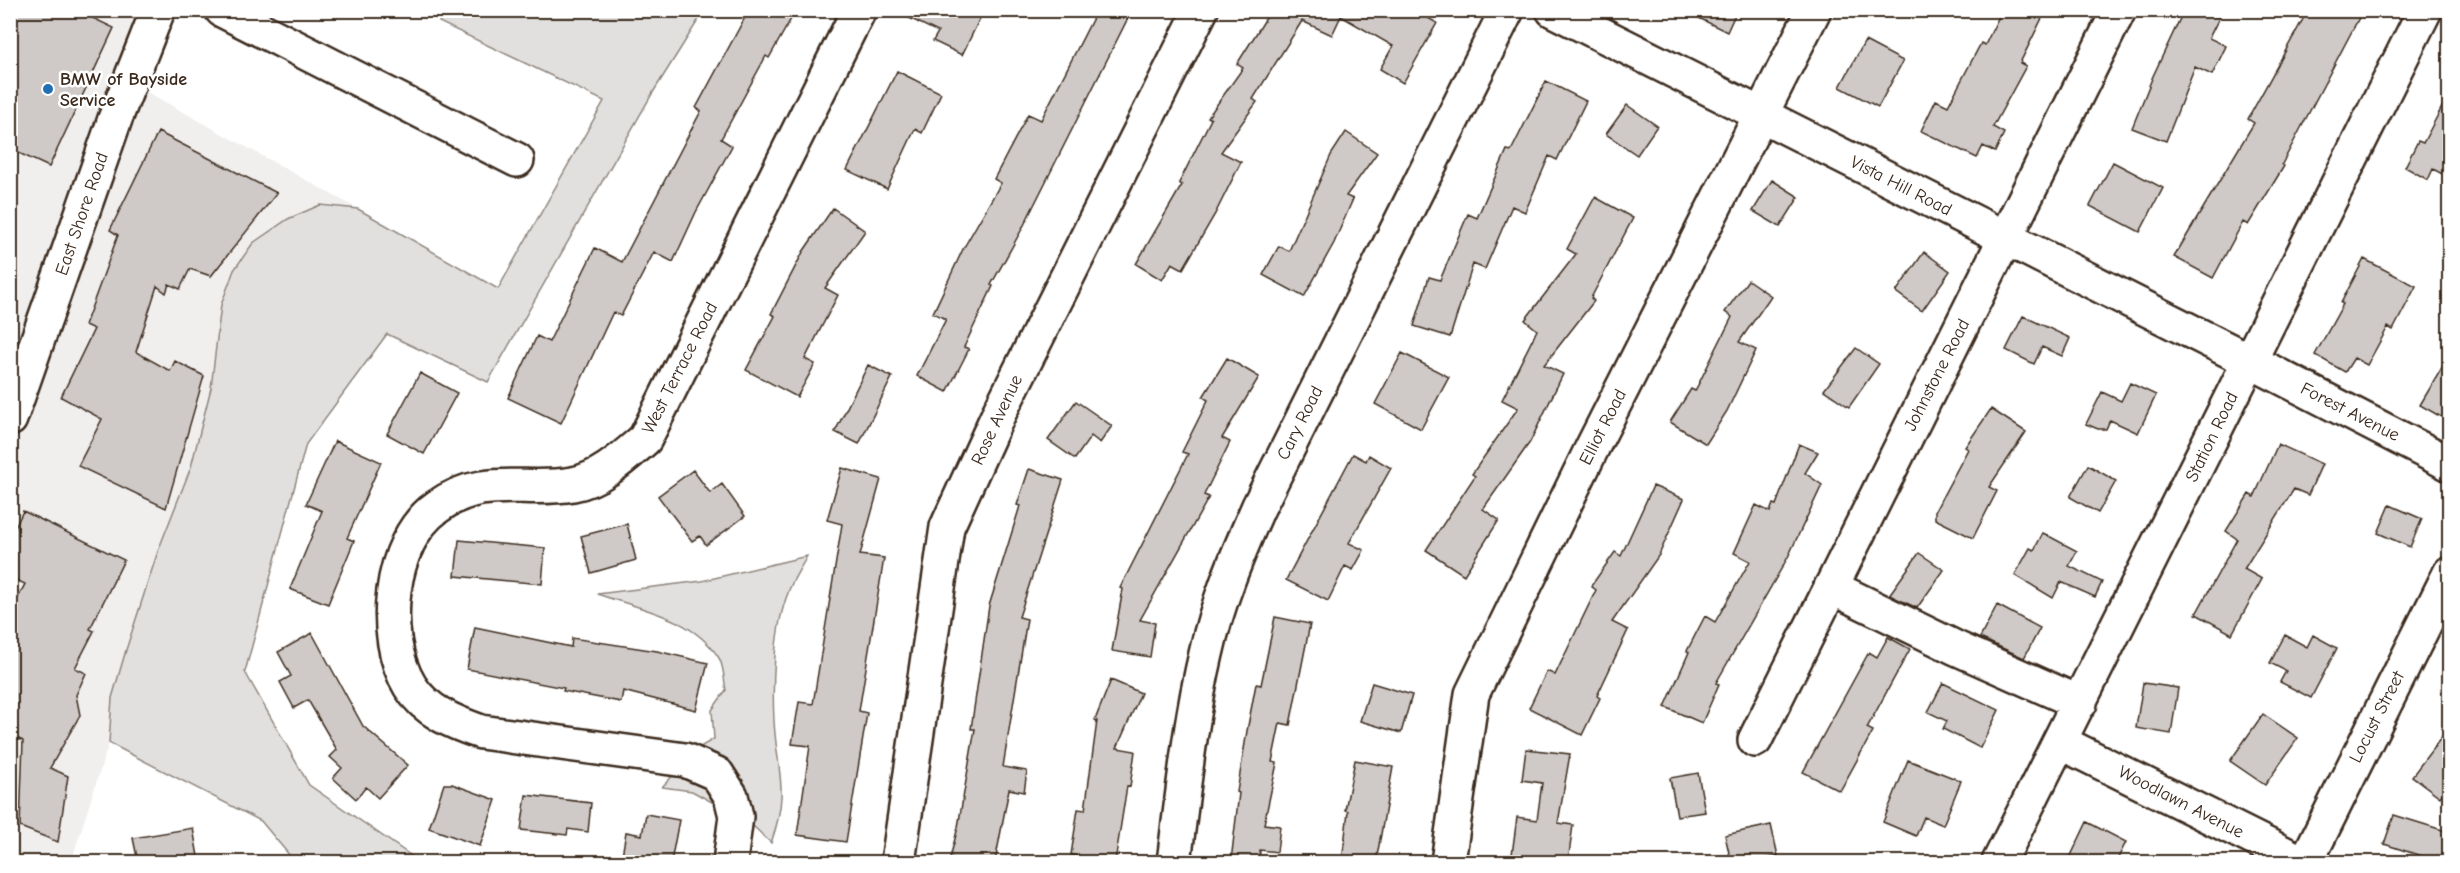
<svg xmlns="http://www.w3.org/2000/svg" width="2460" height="873" font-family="'Comic Neue',sans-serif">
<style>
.built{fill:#f1efee}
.green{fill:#e2e0de;stroke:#8e857e;stroke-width:1.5}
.building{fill:#cfcac7;stroke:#3b2a1e;stroke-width:1.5}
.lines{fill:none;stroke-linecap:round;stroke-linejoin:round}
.minor-casing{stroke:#3b2a1e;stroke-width:38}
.major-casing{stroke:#3b2a1e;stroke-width:38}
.minor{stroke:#fff;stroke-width:33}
.major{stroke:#fff;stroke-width:33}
.poi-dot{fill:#1f6fb2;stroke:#fff;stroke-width:2}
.labels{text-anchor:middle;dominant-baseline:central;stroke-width:5;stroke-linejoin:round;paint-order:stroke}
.poi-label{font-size:18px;font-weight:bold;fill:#3b2a1e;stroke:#fff;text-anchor:start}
.street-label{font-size:18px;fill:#3b2a1e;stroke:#fff}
</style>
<rect width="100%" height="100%" fill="#fff"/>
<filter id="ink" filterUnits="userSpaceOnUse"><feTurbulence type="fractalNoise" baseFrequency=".0167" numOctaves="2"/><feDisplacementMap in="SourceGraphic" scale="12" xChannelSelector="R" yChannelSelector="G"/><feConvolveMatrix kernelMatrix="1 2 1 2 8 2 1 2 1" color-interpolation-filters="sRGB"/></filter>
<g filter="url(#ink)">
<!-- built -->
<path class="built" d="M 10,11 L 158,11 L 129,82 L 358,209 L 172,545 L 71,862 L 11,862 Z"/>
<!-- green -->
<path class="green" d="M 444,11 L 704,11 L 652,94 L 488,382 L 387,334 L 306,444 L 245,672 L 309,785 L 420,862 L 295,862 L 261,821 L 109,743 L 112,698 L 126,650 L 158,551 L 191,467 L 211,388 L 221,305 L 234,270 L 253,243 L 288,219 L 320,205 L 358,209 L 498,289 L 604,101 L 439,22 Z
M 807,556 C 801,568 792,580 788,593 C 774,628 772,683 774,721 C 777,773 790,790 771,843 L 750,823 L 692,791 L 662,787 L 700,747 L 714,739 L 712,710 L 726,690 C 724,681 724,666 719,658 C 693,617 640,609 597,594 L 702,581 Z"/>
<!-- building -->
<path class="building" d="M 10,10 L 76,10 L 114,28 L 49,167 L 10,149 Z
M 749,10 L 796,10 L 769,58 L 766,56 L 721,139 L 732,146 L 696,212 L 673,262 L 654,252 L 621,316 L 613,312 L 561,423 L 508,398 L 537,336 L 549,342 L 595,248 L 622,262 L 701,111 L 696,108 Z
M 893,10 L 984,10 L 962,55 L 933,41 L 938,32 Z
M 1097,10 L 1132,10 L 1022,229 L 991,285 L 993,286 L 964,347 L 969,349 L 947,392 L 917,376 L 946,319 L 933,313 L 963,249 L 1001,183 L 994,179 L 1028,114 L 1041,120 Z
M 1271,10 L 1414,10 L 1437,23 L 1403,83 L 1380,69 L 1393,46 L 1341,16 L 1332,35 L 1302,21 L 1253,99 L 1257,102 L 1221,152 L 1241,162 L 1215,214 L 1183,269 L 1172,263 L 1162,280 L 1136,264 L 1182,185 L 1179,183 L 1211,119 L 1208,117 L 1243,68 L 1237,64 Z
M 1683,10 L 1737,10 L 1727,32 Z
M 2002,10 L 2046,10 L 2020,63 L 2026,66 L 1993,127 L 2004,133 L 1995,152 L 1983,146 L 1977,158 L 1921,131 L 1936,100 L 1948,106 L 1981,43 L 1985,45 Z
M 2184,10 L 2223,10 L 2209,38 L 2226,46 L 2212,75 L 2195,67 L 2166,141 L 2132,128 L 2153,76 Z
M 2308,10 L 2363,10 L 2282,164 L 2284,166 L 2248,225 L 2243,222 L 2213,278 L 2174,257 L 2254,123 L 2248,119 Z
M 1865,41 L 1903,61 L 1878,107 L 1840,87 Z
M 897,71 L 941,93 L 922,133 L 915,129 L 887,189 L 847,170 Z
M 1546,81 L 1586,101 L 1557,160 L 1549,156 L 1525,212 L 1512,206 L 1485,269 L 1473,264 L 1450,337 L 1414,326 L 1429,277 L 1440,280 L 1468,214 L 1477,218 L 1507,150 L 1511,151 Z
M 2450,92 L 2450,178 L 2433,169 L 2428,180 L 2405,167 L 2418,141 L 2423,143 Z
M 1627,105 L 1657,126 L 1637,155 L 1606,134 Z
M 158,132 L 277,193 L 211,276 L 190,269 L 180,289 L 169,284 L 166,293 L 157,286 L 136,352 L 170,371 L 175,361 L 204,376 L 166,508 L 78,466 L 102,419 L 61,397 L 94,329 L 85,325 L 118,235 L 110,230 Z
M 1346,132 L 1377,153 L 1346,196 L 1353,199 L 1334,243 L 1304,297 L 1263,275 L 1279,246 L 1289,251 L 1331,155 Z
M 2113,162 L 2163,188 L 2140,232 L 2090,206 Z
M 1772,180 L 1799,197 L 1780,227 L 1753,211 Z
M 1595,197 L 1633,218 L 1591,298 L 1594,301 L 1544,365 L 1563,374 L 1530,442 L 1483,509 L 1499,520 L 1464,575 L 1426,550 L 1475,476 L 1472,474 L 1518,408 L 1502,400 L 1537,330 L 1525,320 L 1576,254 L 1567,249 Z
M 833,208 L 865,231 L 825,288 L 838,295 L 805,359 L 815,364 L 797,397 L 746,370 L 775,316 L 771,314 L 803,252 Z
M 1924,252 L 1950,271 L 1922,311 L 1896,292 Z
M 2364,259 L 2416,286 L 2393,330 L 2388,327 L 2367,365 L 2354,358 L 2345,372 L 2315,355 L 2343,304 L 2341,303 Z
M 1748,280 L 1771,296 L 1739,342 L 1756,350 L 1727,411 L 1706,444 L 1670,422 L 1691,389 L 1695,391 L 1732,317 L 1725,312 Z
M 2023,316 L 2070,338 L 2062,356 L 2042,347 L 2034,364 L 2006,350 Z
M 1856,348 L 1879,364 L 1849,407 L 1824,390 Z
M 1402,353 L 1449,377 L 1421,429 L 1375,404 Z
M 2450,354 L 2450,422 L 2420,405 Z
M 1227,358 L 1259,377 L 1222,438 L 1230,442 L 1204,495 L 1209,497 L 1140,620 L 1155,623 L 1150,657 L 1112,651 L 1123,589 L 1120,588 L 1188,454 L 1182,452 L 1208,400 L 1203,397 Z
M 868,365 L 892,377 L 859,444 L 835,432 Z
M 420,373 L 457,393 L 424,454 L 387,434 Z
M 2130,383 L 2156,395 L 2138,433 L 2110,420 L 2106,429 L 2098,429 L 2086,424 L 2102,392 L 2121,401 Z
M 1076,401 L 1112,426 L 1100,443 L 1091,436 L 1075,459 L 1048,440 Z
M 1991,409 L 2026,432 L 1989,487 L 1997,491 L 1973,538 L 1935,519 L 1935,511 L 1968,449 L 1965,447 Z
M 335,441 L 381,462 L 347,538 L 354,541 L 328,604 L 290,589 L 322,511 L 306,504 Z
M 1799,444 L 1818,452 L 1805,473 L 1822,485 L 1788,557 L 1716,683 L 1719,684 L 1702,723 L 1665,707 L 1689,652 L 1687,651 L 1705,616 L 1715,622 L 1750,561 L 1734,553 L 1756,505 L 1770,512 L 1773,504 L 1776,505 Z
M 2278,444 L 2322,464 L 2308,495 L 2294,489 L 2244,569 L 2262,579 L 2232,634 L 2196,614 L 2237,539 L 2226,531 L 2249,494 L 2254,497 Z
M 1353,454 L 1366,461 L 1369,455 L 1391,468 L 1349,543 L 1364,550 L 1353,570 L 1345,566 L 1328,601 L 1286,580 Z
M 2088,465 L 2116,481 L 2098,513 L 2070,497 Z
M 842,468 L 881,479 L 860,555 L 884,558 L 859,711 L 867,713 L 846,842 L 797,835 L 810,746 L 792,744 L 799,702 L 813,704 L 842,524 L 827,520 Z
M 1029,469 L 1063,480 L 1019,617 L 1027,619 L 1003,767 L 1027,771 L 1024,792 L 1009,789 L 995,862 L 949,862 L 958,827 L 975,729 L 971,729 L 989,606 L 1020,506 L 1017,505 Z
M 693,470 L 710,493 L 722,484 L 745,516 L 706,545 L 700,536 L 692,541 L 658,496 Z
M 1653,486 L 1684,499 L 1659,555 L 1612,622 L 1628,630 L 1597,696 L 1600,698 L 1582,735 L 1529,708 L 1547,671 L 1555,675 L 1596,590 L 1591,586 L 1615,552 L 1621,556 Z
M 2390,505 L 2422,519 L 2410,547 L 2378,533 Z
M 23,511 L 124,560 L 90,629 L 94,631 L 75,668 L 86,673 L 76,695 L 80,715 L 50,768 L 68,776 L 58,842 L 20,827 L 23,741 L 10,735 L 10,613 L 25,584 L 10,577 L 10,538 Z
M 627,524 L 636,560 L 591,573 L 581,536 Z
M 2043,533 L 2077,551 L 2069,566 L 2102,582 L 2095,597 L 2061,582 L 2053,598 L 2015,575 L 2030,548 L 2034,550 Z
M 459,540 L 545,548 L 542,584 L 455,576 Z
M 1919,553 L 1944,570 L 1917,608 L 1889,595 Z
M 1997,605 L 2040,628 L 2024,658 L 1980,638 Z
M 1275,617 L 1310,624 L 1290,725 L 1280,723 L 1272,762 L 1277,763 L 1264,824 L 1280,826 L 1277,852 L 1260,850 L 1259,862 L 1231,861 L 1239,793 L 1237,792 L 1247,731 L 1256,684 L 1261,685 Z
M 475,627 L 571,647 L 572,638 L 657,651 L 708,663 L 696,710 L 623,691 L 621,702 L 563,691 L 564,688 L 467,669 Z
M 312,633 L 363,726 L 408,765 L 378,798 L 366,787 L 356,799 L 333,778 L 342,768 L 330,757 L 337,750 L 308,700 L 294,708 L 280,682 L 291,676 L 278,652 Z
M 2285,635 L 2307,647 L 2313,635 L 2337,648 L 2311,698 L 2280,682 L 2286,671 L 2270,663 Z
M 1888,637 L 1910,649 L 1867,728 L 1873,731 L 1840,791 L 1803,772 L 1869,652 L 1877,657 Z
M 1111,680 L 1141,693 L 1117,748 L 1135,751 L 1130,787 L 1127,786 L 1115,862 L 1071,855 L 1078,809 L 1085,810 L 1097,721 L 1095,720 Z
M 1372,683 L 1412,695 L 1401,733 L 1360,721 Z
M 1943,683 L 1999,710 L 1980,748 L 1943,729 L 1947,721 L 1928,712 Z
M 2143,683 L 2178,688 L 2171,734 L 2136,728 Z
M 2263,714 L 2298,738 L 2265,785 L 2230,761 Z
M 2450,726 L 2450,784 L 2440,797 L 2412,776 Z
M 1526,749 L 1570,754 L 1558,823 L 1573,825 L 1568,862 L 1511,862 L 1517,817 L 1537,820 L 1542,783 L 1522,780 Z
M 1355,760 L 1393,767 L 1376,862 L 1342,862 L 1348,811 L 1345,810 Z
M 1908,760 L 1961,781 L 1943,825 L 1924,817 L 1916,836 L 1883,822 Z
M 1698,773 L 1705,812 L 1677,816 L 1670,778 Z
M 444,784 L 452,784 L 496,800 L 480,846 L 429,828 Z
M 526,795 L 591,803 L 588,832 L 568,829 L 567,835 L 521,830 Z
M 646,814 L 679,820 L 671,862 L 621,862 L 626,832 L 642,835 Z
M 2394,815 L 2449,832 L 2440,862 L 2384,844 Z
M 2087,822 L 2126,842 L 2116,862 L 2068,862 Z
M 1771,825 L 1778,856 L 1747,862 L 1731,862 L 1725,835 Z
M 193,828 L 199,862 L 138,862 L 133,838 Z"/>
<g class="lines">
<defs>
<path id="minor" d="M 222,10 L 517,160
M 1553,10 L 2250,361 L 2450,464
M 1831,587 L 1956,648 L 2080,703
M 1755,740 L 2119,10
M 2060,742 L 2301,862
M 730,862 L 736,816 L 731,796 L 717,774 L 685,760 L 481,732 C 455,723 426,712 410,686 C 380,637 388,542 437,507 C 484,473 523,493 573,484 C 601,479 624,457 645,439 L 859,10
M 898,862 L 947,527 L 1000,411 L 1201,10
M 1174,862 C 1183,793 1190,722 1206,654 C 1217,603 1237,556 1258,508 L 1507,10
M 1448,862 L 1472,694 L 1593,446 L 1814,10
M 1999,862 L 2425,10
M 2306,862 L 2450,573"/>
<path id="major" d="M 10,419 L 115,119 L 158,10"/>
</defs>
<!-- minor casing -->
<use href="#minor" class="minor-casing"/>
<!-- major casing -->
<use href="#major" class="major-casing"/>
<!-- minor -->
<use href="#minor" class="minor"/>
<!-- major -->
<use href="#major" class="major"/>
</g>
</g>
<!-- markers -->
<circle class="poi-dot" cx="48" cy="89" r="6"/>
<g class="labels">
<!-- poi labels -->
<g class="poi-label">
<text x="60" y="79">BMW of Bayside<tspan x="60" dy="21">Service</tspan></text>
</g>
<!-- street labels -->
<g class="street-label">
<text transform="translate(1901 186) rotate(27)">Vista Hill Road</text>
<text transform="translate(82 214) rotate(-71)">East Shore Road</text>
<text transform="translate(680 368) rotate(-63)">West Terrace Road</text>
<text transform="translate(1937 375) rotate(-63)">Johnstone Road</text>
<text transform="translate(2350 412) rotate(27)">Forest Avenue</text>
<text transform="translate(997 420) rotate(-65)">Rose Avenue</text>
<text transform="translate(1300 423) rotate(-63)">Cary Road</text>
<text transform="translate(1603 427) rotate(-63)">Elliot Road</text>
<text transform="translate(2212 437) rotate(-64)">Station Road</text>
<text transform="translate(2377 717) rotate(-63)">Locust Street</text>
<text transform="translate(2181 802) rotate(27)">Woodlawn Avenue</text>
</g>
</g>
<!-- margin -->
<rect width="2460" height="873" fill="none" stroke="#fff" stroke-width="36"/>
<rect x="18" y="18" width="2424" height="837" fill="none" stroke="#3b2a1e" stroke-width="2" filter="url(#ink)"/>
</svg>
